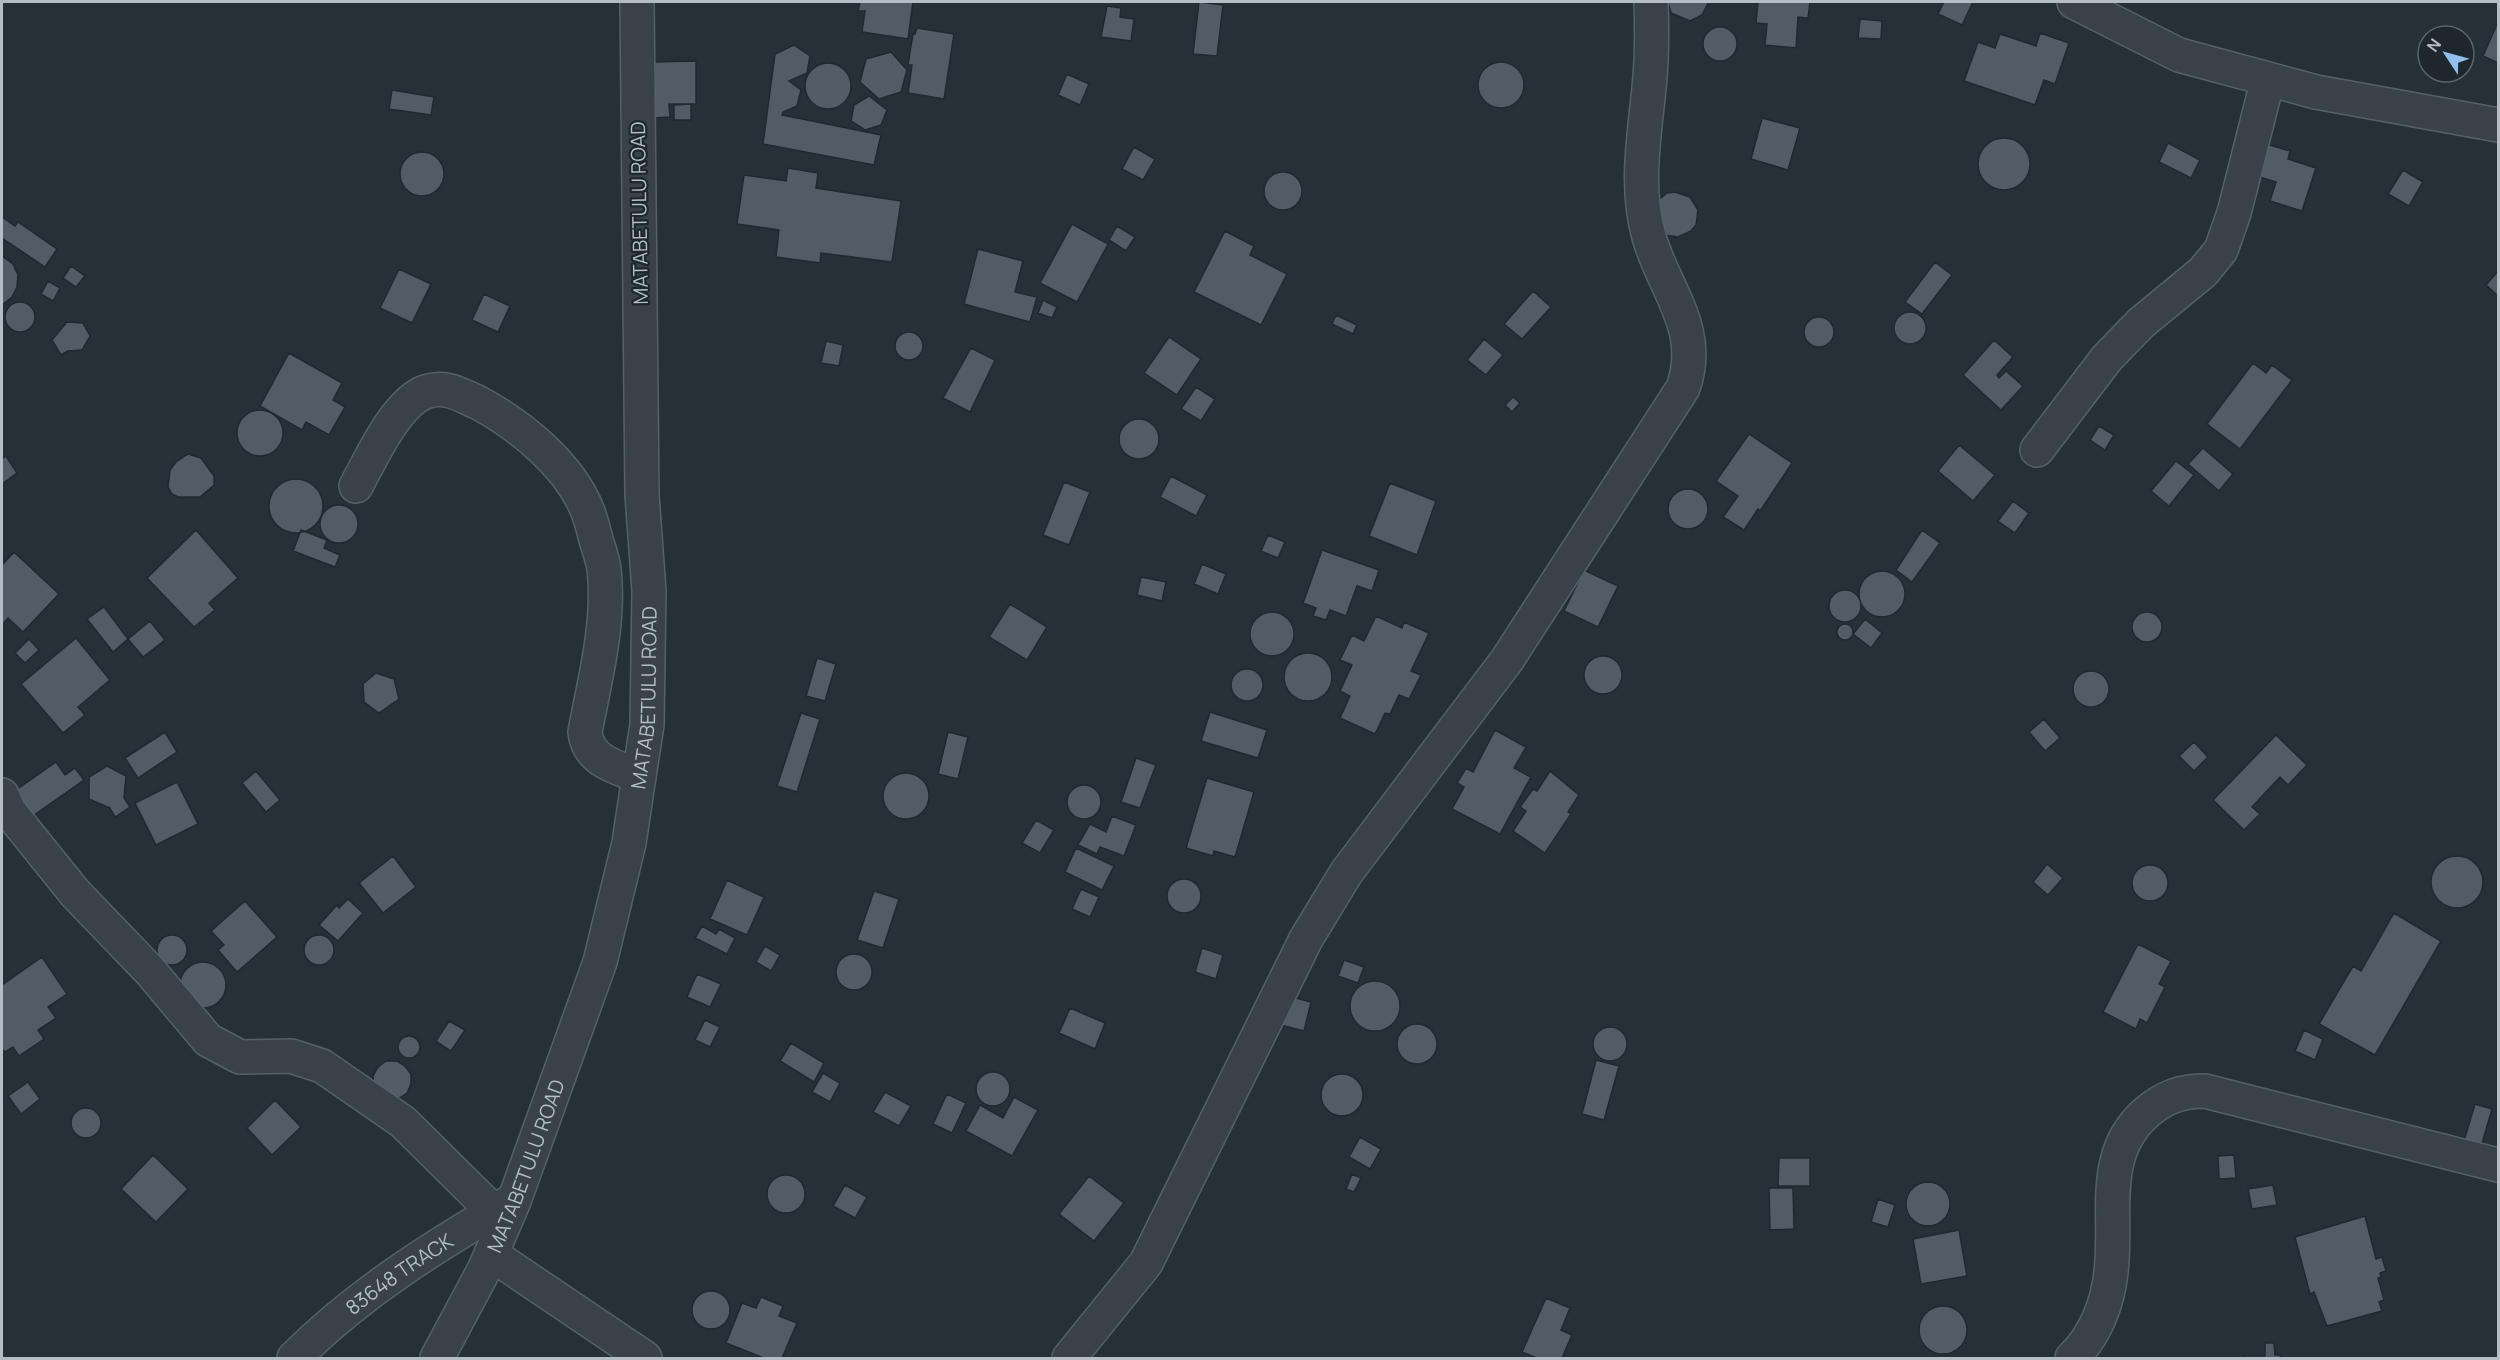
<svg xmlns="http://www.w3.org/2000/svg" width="2500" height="1360" font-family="Manrope,sans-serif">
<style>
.building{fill:#515c67;stroke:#202930;stroke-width:1.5}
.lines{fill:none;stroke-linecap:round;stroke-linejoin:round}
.minor-casing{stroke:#576067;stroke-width:36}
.minor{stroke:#39424a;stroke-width:33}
.labels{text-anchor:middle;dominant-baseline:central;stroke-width:4.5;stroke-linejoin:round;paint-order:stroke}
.street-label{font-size:20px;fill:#b4bdc5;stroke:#1e272e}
</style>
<rect width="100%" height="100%" fill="#253039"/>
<!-- building -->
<path class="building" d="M 860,2 L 913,2 L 908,39 L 862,32 L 865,11 L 858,11 Z
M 1199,2 L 1223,5 L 1217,56 L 1193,54 Z
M 1668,2 L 1708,2 L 1708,3 L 1702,15 L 1690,21 L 1671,13 Z
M 1758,2 L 1810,2 L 1808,18 L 1798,17 L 1796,48 L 1765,45 L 1767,24 L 1756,23 Z
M 1944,2 L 1973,2 L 1962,25 L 1938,14 Z
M 1107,6 L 1121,8 L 1120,17 L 1134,19 L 1131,41 L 1101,37 Z
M 1860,19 L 1882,21 L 1881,39 L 1858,38 Z
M 2498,22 L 2498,63 L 2483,56 Z
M1703 44a17 17 0 1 1 34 0a17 17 0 1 1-34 0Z
M 917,28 L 954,34 L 944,99 L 908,93 L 912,65 L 908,65 L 913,34 L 915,34 Z
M 2040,33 L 2069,43 L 2055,84 L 2044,80 L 2035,105 L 1964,81 L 1978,42 L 1995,48 L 2000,34 L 2036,46 Z
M 794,45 L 810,56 L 807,73 L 789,81 L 801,90 L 797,106 L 783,112 L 782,115 L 881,135 L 874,165 L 763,144 L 775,54 Z
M 891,52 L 907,70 L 901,92 L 879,99 L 860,82 L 866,59 Z
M 696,61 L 696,104 L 669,104 L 670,117 L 653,118 L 652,62 Z
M1478 85a23 23 0 1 1 46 0a23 23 0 1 1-46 0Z
M805 86a23 23 0 1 1 46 0a23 23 0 1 1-46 0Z
M 1067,74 L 1089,84 L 1080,105 L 1058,95 Z
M 392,90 L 434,97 L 431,115 L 389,109 Z
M 869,96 L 887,110 L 881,125 L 865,130 L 851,121 L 854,105 Z
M 691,104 L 691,120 L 674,120 L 674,105 Z
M 1762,118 L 1800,128 L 1788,170 L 1751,159 Z
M1978 164a26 26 0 1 1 52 0a26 26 0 1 1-52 0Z
M 2168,143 L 2200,160 L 2191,178 L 2159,162 Z
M 2266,144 L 2290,151 L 2288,159 L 2316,168 L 2302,211 L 2270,201 L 2276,182 L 2256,176 Z
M 1134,147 L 1155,159 L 1143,180 L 1122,169 Z
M400 174a22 22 0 1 1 44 0a22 22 0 1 1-44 0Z
M 788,168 L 818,173 L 816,188 L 901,201 L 892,262 L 821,253 L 820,263 L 776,257 L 779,230 L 737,224 L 744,175 L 786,181 Z
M 2403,170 L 2423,182 L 2409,206 L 2388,194 Z
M1264 191a19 19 0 1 1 38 0a19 19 0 1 1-38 0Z
M 1675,192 L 1690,197 L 1698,210 L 1696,225 L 1691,231 L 1678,237 L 1664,235 L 1656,202 L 1667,193 Z
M 2,217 L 15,226 L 18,222 L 57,249 L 45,267 L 2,238 Z
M 1072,224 L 1108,244 L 1077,302 L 1040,283 Z
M 1117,226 L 1135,237 L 1126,251 L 1109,240 Z
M 1225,231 L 1254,246 L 1250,255 L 1287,274 L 1261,325 L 1194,292 Z
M 978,249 L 1023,261 L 1015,292 L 1037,297 L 1030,322 L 964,304 Z
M 2,256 L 13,264 L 18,275 L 17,287 L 12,297 L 2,305 Z
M 1935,262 L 1952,275 L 1922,314 L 1905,302 Z
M 71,266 L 85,276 L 76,287 L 63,278 Z
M 399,269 L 431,284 L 412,323 L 380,308 Z
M 2498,271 L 2498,296 L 2486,285 Z
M 48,281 L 60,288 L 53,301 L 41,294 Z
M 1533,291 L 1551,307 L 1522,339 L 1504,324 Z
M 484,294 L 510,306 L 498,332 L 472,320 Z
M 1043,300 L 1057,307 L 1052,318 L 1038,313 Z
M5 317a15 15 0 1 1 30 0a15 15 0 1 1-30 0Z
M1894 328a16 16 0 1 1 32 0a16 16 0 1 1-32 0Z
M 1336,315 L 1357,325 L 1353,334 L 1332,324 Z
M1804 332a15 15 0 1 1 30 0a15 15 0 1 1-30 0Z
M 67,322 L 83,323 L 90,336 L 82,350 L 68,351 L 61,355 L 52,340 Z
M895 346a14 14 0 1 1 28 0a14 14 0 1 1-28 0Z
M 1169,337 L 1201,359 L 1177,395 L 1144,373 Z
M 1484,339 L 1503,355 L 1486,375 L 1467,360 Z
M 1994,340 L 2013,357 L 1997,375 L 1999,378 L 2006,371 L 2023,386 L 2001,410 L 1963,375 Z
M 826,341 L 843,345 L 839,366 L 821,363 Z
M 971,348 L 995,360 L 970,412 L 943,398 Z
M 289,353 L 342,383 L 333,400 L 345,407 L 329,435 L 306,422 L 302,430 L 260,406 Z
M 2253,363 L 2266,373 L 2272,365 L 2292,380 L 2240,449 L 2207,424 Z
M 1196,387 L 1215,399 L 1201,421 L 1181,409 Z
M 1513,397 L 1520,403 L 1512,412 L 1505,405 Z
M237 433a23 23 0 1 1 46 0a23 23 0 1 1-46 0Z
M1119 439a20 20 0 1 1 40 0a20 20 0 1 1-40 0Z
M 2099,426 L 2114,435 L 2105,450 L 2090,440 Z
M 1749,434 L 1792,463 L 1760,511 L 1758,509 L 1744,530 L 1723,517 L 1738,496 L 1716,481 Z
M 1959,445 L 1995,475 L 1973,501 L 1938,471 Z
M 2203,448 L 2233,474 L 2219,491 L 2188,464 Z
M 188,454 L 201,458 L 214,476 L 214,485 L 200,497 L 178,497 L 172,494 L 168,487 L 170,470 L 176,462 Z
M 6,456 L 17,473 L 2,484 L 2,459 Z
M 2176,461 L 2194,475 L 2169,506 L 2151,491 Z
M 1171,476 L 1207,495 L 1196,516 L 1160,497 Z
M269 506a27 27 0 1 1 54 0a27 27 0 1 1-54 0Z
M 1064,482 L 1090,492 L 1069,545 L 1043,535 Z
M 1390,483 L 1436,501 L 1417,555 L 1369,536 Z
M1668 509a20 20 0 1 1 40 0a20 20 0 1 1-40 0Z
M 2013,501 L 2029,513 L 2015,533 L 1998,521 Z
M320 524a19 19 0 1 1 38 0a19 19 0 1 1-38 0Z
M 196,530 L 238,578 L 209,603 L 215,610 L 194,627 L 147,578 Z
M 301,530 L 327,540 L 324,548 L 340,555 L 335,567 L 293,551 Z
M 1922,530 L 1940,543 L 1912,582 L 1896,570 Z
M 1268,535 L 1285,542 L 1278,558 L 1261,551 Z
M 1322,550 L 1379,570 L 1372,591 L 1357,586 L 1346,616 L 1330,610 L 1326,620 L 1313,616 L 1316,608 L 1303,603 Z
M 14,552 L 59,594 L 23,632 L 8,618 L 2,625 L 2,565 Z
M 1202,564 L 1226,574 L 1218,594 L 1194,584 Z
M 1584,570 L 1618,586 L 1598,627 L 1564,611 Z
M1859 594a23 23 0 1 1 46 0a23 23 0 1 1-46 0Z
M 1141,577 L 1166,582 L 1162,601 L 1137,595 Z
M1829 606a16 16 0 1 1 32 0a16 16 0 1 1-32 0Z
M 1010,604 L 1047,627 L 1027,660 L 989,637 Z
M 104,607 L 128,639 L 113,652 L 87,619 Z
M2132 627a15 15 0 1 1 30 0a15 15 0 1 1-30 0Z
M1250 634a22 22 0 1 1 44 0a22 22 0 1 1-44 0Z
M 1376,616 L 1402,628 L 1404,622 L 1429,633 L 1411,671 L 1421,675 L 1409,699 L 1399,695 L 1390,714 L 1385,713 L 1375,734 L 1340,718 L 1350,696 L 1340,691 L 1352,665 L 1340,660 L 1352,635 L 1364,641 Z
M 1865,619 L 1882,633 L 1871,648 L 1853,634 Z
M 150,621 L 165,640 L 143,657 L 128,639 Z
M1837 632a8 8 0 1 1 16 0a8 8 0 1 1-16 0Z
M 76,638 L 110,680 L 78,707 L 85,715 L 63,733 L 21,684 Z
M 29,639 L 39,650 L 25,663 L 15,653 Z
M1284 677a24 24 0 1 1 48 0a24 24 0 1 1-48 0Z
M1584 675a19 19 0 1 1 38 0a19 19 0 1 1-38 0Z
M 817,658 L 836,664 L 825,701 L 806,696 Z
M1231 685a16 16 0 1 1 32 0a16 16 0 1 1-32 0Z
M2073 689a18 18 0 1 1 36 0a18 18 0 1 1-36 0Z
M 376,673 L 394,679 L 399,699 L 379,713 L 364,702 L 363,684 Z
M 1210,712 L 1267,730 L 1258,758 L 1201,741 Z
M 801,713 L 820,719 L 797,792 L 777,786 Z
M 2044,719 L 2060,738 L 2045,751 L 2029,732 Z
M 1495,730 L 1526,747 L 1514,768 L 1531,777 L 1500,834 L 1452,809 L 1464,787 L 1457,783 L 1466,768 L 1473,772 Z
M 165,732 L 177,752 L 138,778 L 125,758 Z
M 948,732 L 968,737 L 958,779 L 938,774 Z
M 2276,735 L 2307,765 L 2288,785 L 2280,777 L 2252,807 L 2260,814 L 2244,830 L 2213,800 Z
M 2194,742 L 2208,757 L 2194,771 L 2179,756 Z
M 1136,758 L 1156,765 L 1140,808 L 1121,802 Z
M 56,762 L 65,775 L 75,768 L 84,780 L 27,820 L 9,795 Z
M 107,766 L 126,776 L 124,798 L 130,807 L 115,817 L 110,808 L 89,799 L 89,777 Z
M 256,771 L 280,800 L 266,812 L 242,783 Z
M 1550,771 L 1579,795 L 1568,812 L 1571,814 L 1545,853 L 1513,831 L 1526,811 L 1520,807 L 1533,789 L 1537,791 Z
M883 796a23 23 0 1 1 46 0a23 23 0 1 1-46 0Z
M 1207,778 L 1254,792 L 1235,857 L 1214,851 L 1213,856 L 1186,848 Z
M 177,782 L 198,824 L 156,845 L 135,803 Z
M1067 802a17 17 0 1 1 34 0a17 17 0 1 1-34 0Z
M 1112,816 L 1136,825 L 1124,856 L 1100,847 L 1097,854 L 1078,845 L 1090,824 L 1106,832 Z
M 1036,820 L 1054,830 L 1040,853 L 1022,843 Z
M 1076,848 L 1114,866 L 1102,890 L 1065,872 Z
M2431 882a26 26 0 1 1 52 0a26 26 0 1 1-52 0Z
M 393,856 L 416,887 L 383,913 L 359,883 Z
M 2047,864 L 2063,878 L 2048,895 L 2033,882 Z
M2132 883a18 18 0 1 1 36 0a18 18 0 1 1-36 0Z
M1167 896a17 17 0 1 1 34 0a17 17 0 1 1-34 0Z
M 727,880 L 764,897 L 747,935 L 710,919 Z
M 1081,889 L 1099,897 L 1090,917 L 1072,909 Z
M 874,891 L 899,899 L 883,948 L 857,940 Z
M 348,899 L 363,913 L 338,941 L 319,925 L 337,905 L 339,908 Z
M 245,901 L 277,937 L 237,972 L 218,950 L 224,945 L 211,931 Z
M 2394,913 L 2441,941 L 2375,1055 L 2319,1024 L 2353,966 L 2361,971 Z
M 702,926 L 716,934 L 719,929 L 735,938 L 727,954 L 695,938 Z
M304 950a15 15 0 1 1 30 0a15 15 0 1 1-30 0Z
M157 950a15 15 0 1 1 30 0a15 15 0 1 1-30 0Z
M 2138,944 L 2171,961 L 2159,984 L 2165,987 L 2147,1023 L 2140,1019 L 2136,1029 L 2103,1012 Z
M 765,946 L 780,955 L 771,971 L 756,962 Z
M 1202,948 L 1223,955 L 1216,979 L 1195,972 Z
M836 972a18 18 0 1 1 36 0a18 18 0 1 1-36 0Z
M 42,957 L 67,994 L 48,1007 L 56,1018 L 38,1030 L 44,1039 L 19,1056 L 13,1047 L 5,1052 L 2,1049 L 2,985 Z
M 1344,960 L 1364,967 L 1358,983 L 1338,976 Z
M180 985a23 23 0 1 1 46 0a23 23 0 1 1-46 0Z
M 697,974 L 721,984 L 710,1007 L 687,997 Z
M1350 1006a25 25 0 1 1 50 0a25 25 0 1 1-50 0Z
M 1284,995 L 1311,1002 L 1304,1031 L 1277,1024 Z
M 1070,1008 L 1105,1023 L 1095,1049 L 1059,1033 Z
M 705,1020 L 720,1027 L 710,1047 L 695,1040 Z
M 449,1021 L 465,1030 L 451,1051 L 436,1041 Z
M1397 1044a20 20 0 1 1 40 0a20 20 0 1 1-40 0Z
M1593 1044a17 17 0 1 1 34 0a17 17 0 1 1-34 0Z
M 2304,1030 L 2323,1039 L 2315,1060 L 2295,1051 Z
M398 1047a11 11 0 1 1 22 0a11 11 0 1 1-22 0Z
M 791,1043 L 824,1063 L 814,1082 L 780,1061 Z
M 1596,1060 L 1619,1066 L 1604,1120 L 1582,1114 Z
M 386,1061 L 397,1061 L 405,1066 L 411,1074 L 411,1084 L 407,1093 L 398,1099 L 374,1086 L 373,1076 L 378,1067 Z
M976 1089a17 17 0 1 1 34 0a17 17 0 1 1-34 0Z
M 823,1073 L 840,1083 L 830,1102 L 812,1092 Z
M1321 1095a21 21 0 1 1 42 0a21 21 0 1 1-42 0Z
M 28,1082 L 40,1099 L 21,1114 L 8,1096 Z
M 885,1092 L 911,1106 L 899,1126 L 873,1112 Z
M 947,1094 L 966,1103 L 952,1133 L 933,1124 Z
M 1014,1097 L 1038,1110 L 1012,1156 L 966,1131 L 980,1105 L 1003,1118 Z
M 275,1100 L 301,1127 L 272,1155 L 247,1128 Z
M 2475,1104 L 2492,1109 L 2481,1147 L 2464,1141 Z
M71 1123a15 15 0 1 1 30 0a15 15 0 1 1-30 0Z
M 1360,1137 L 1381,1149 L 1370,1169 L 1349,1157 Z
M 153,1155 L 188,1189 L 156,1222 L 121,1189 Z
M 2234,1155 L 2236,1178 L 2219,1179 L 2218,1156 Z
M 1779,1158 L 1810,1158 L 1810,1186 L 1778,1186 Z
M 1352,1174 L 1361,1178 L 1354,1192 L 1346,1189 Z
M767 1194a19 19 0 1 1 38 0a19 19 0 1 1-38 0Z
M 1089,1176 L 1124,1203 L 1094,1241 L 1059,1214 Z
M1906 1204a22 22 0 1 1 44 0a22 22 0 1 1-44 0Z
M 845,1185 L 867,1197 L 855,1218 L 833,1206 Z
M 2273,1185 L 2277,1205 L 2252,1209 L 2248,1189 Z
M 1769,1188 L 1793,1188 L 1794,1229 L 1770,1230 Z
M 1878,1199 L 1895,1205 L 1888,1227 L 1871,1222 Z
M 2365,1216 L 2376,1259 L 2382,1257 L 2386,1271 L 2380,1273 L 2381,1277 L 2378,1278 L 2384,1300 L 2379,1302 L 2382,1311 L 2327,1326 L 2314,1292 L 2310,1294 L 2295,1237 Z
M 1959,1230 L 1967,1276 L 1921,1284 L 1913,1239 Z
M692 1310a19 19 0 1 1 38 0a19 19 0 1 1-38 0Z
M 761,1297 L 783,1306 L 779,1316 L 797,1323 L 782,1358 L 764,1358 L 726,1343 L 742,1303 L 756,1308 Z
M 1546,1298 L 1570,1308 L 1561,1330 L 1572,1335 L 1562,1358 L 1537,1358 L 1522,1352 Z
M1919 1330a24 24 0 1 1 48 0a24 24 0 1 1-48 0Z
M 2265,1343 L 2274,1343 L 2275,1355 L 2280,1355 L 2281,1358 L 2244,1358 L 2244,1356 L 2265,1356 Z"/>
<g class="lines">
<defs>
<g id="minor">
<path d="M 2074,2 L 2179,55 L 2316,92 L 2498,125"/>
<path d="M 2037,450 L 2107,358 L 2141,323 L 2203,272 L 2221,250 L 2234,213 L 2268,79"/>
<path d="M 356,486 C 371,459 395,404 425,392 C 445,385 459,394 477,402 C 520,425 570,465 588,512 C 592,522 594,533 597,543 C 600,552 603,561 604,569 C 610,623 595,679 585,732 C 588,761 616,767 639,776"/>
<path d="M 2,795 L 9,811 L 75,893 L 150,971 L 208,1040 L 240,1057 L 291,1056 L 322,1066 L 403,1122 L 494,1212"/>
<path d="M 491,1254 L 645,1358"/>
<path id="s1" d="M 294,1358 C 358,1294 433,1247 512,1201"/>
<path id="s2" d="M 437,1358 L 485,1268 L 514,1201 L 600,962 L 629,843 L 639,776 L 647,725 L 649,591 L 642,495 L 637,2"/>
<path d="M 1069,1358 L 1146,1263 L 1306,939 L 1346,873 L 1507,660 L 1683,388 C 1704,329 1664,290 1649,237 C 1635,187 1644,139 1649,88 C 1652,60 1652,30 1651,2"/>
<path d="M 2072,1358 C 2095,1336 2108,1303 2111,1272 C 2118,1216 2098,1154 2147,1112 C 2165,1097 2181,1091 2205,1091 L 2498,1165"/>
</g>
</defs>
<!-- minor casing -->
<use href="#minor" class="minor-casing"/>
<!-- minor -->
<use href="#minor" class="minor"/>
</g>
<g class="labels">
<!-- street labels -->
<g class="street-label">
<text transform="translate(639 213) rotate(-91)">MATABETULU ROAD</text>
<text stroke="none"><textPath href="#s2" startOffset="698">MATABETULU ROAD</textPath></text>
<text stroke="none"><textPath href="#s2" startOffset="212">MATABETULU ROAD</textPath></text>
<text stroke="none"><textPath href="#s1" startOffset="135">83648 TRACK</textPath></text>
</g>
</g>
<!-- border -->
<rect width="2500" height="1360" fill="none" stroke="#b4bdc5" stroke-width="6"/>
<!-- north arrow -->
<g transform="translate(2446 54) rotate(306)"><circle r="28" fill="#1e272e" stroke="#5a636a" stroke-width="1.5"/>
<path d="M0-4.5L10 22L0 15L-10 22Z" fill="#93bfec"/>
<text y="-9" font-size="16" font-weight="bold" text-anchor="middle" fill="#b4bdc5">N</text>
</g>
</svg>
